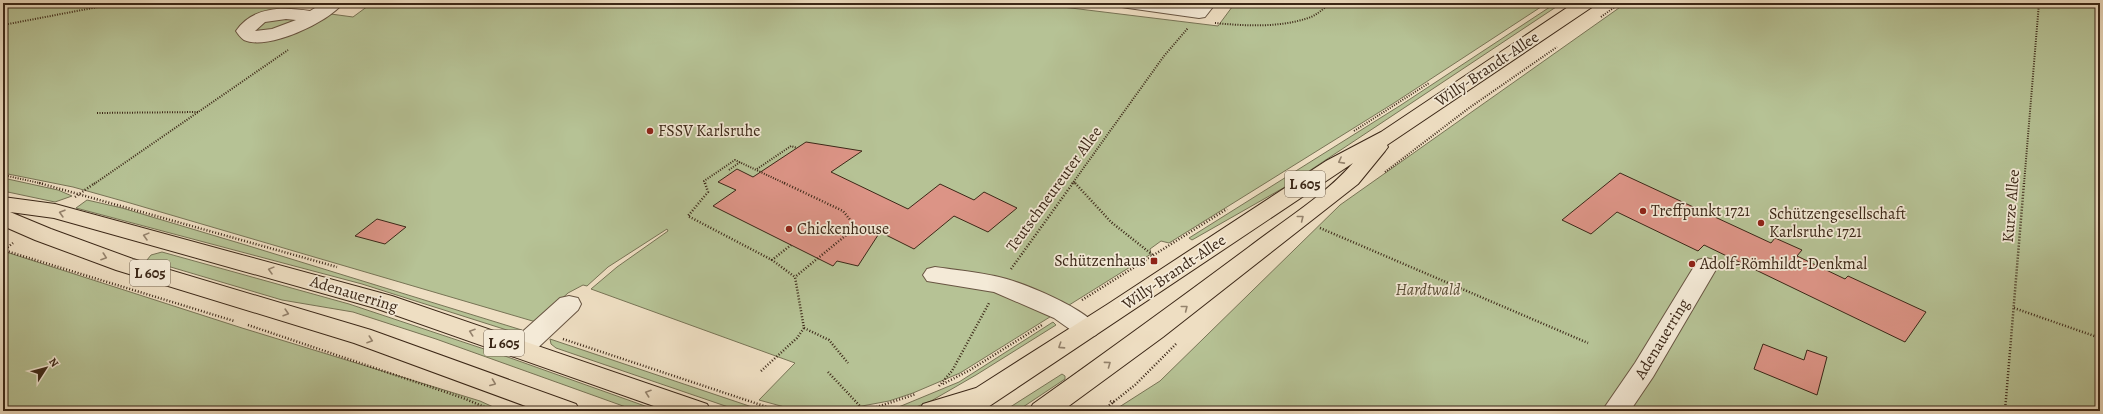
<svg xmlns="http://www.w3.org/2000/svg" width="2103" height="414" font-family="Alegreya,serif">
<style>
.green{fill:#b6c295;stroke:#787456}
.building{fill:#dc9486;stroke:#3b2717}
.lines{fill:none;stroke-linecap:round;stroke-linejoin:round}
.minor-casing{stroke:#685542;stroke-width:2}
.major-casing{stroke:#3b2717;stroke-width:2}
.path-far1{stroke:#3b2717;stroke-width:2;stroke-dasharray:1 1.5;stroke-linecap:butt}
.path{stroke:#3b2717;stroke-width:2.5;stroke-dasharray:1 2;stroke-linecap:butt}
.minor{fill:#f4ead7;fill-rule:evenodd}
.major{fill:#eedec2;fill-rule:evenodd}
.oneway{stroke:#94826c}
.poi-dot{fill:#8f2418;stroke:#f4ead7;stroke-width:1.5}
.labels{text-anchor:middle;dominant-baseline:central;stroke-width:3.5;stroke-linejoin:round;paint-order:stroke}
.shield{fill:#f4ead7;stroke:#726251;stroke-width:1}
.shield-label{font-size:15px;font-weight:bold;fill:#3b2717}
.street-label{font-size:16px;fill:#3b2717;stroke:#f4ead7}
.poi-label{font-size:16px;fill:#3b2717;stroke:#f4ead7;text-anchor:start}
.park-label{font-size:16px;font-style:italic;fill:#5a4e36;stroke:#f4ead7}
</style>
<rect width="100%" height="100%" fill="#eedec2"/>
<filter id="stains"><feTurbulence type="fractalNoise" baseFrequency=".005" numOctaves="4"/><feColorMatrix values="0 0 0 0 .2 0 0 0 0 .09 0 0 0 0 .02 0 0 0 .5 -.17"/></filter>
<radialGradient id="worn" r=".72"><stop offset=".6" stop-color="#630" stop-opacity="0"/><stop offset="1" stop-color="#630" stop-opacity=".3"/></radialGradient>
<!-- green -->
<path class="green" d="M 3,3 L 249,3 L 353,17 L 372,3 L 1030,3 L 1218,26 L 1235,3 L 1547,3 L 1394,103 L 1169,243 L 1161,241 L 1150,249 L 1151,254 L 960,373 L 913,393 L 889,401 L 835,411 L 799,411 L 759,400 L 795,363 L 591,289 L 617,267 L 668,231 L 667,229 L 608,267 L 587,286 L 583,285 L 568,293 L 536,322 L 130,203 L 73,187 L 3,173 Z
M 1556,3 L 1562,3 L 1285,187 L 1192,240 L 1189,238 L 1401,105 Z
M 1626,3 L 2100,3 L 2100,411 L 1113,411 L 1160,381 L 1340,205 Z
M 3,178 L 58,190 L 72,196 L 55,202 L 3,191 Z
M 87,200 L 122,208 L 249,246 L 525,331 L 510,331 L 362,284 L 76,208 Z
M 3,251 L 242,328 L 480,401 L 502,411 L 3,411 Z
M 162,252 L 349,304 L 502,355 L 659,411 L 637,411 L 436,339 L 353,312 L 282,300 L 147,260 L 151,255 Z
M 1053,322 L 1056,325 L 976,375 L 931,401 L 906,411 L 889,411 L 959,382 Z
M 550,339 L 764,411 L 740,411 L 556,348 L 551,344 Z
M 1062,374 L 1065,376 L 1065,379 L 1017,411 L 1004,411 Z"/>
<!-- building -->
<path class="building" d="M 806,142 L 862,151 L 831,172 L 908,209 L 940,184 L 974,200 L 984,192 L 1017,208 L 988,232 L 954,216 L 914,249 L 880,232 L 858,266 L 837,261 L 833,266 L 713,206 L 736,190 L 718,182 L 737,169 L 753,177 Z
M 1620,173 L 1771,243 L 1775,238 L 1802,250 L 1797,256 L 1845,279 L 1848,276 L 1926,312 L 1905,342 L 1704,245 L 1698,251 L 1617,212 L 1591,234 L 1562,220 Z
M 377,219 L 406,227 L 385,244 L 355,236 Z
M 1763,344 L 1804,360 L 1807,350 L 1827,357 L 1817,395 L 1754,369 Z"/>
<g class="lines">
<defs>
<path id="minor" d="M 323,3 L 343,3 C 329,22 267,51 244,40 C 241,38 238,34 236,31 C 253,6 283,7 310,11 ZM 286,19 L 296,20 L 272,29 L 255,31 L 265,22 Z
M 1119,3 L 1165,3 L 1195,7 L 1198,3 L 1216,3 L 1205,17 L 1199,18 L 1128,8 L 1122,7 Z
M 1706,258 L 1714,260 L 1718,266 L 1653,377 L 1630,411 L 1602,411 L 1635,363 L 1698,260 Z
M 935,267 C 956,270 978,272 999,277 C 1022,282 1088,309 1099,329 L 1096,335 L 1087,338 L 1078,335 L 1054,318 L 994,292 L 927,281 L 923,275 L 927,269 Z
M 569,296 L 578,298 L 581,304 L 578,310 L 529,356 L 520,358 L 511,356 L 507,349 L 511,342 L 560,298 Z"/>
<path id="major" d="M 1574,3 L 1595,3 L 1592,7 L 1387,145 L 1388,147 L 1385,151 L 1358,184 L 1163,337 L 1062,411 L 1029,411 L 1033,404 C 1106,352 1178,300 1249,247 C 1284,220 1324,196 1353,163 L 982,411 L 919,411 L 923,404 L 976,388 L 1108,304 L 1326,161 L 1381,132 Z
M 3,197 L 55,204 L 392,296 L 707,404 L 711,411 L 668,411 L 375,308 L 54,218 L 10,212 L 51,229 L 133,259 L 371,330 L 576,404 L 580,411 L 539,411 L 354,343 L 116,270 L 35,240 L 3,226 Z"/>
</defs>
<!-- minor casing -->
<use href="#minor" class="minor-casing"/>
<!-- major casing -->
<use href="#major" class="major-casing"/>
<!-- path-far1 -->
<path class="path-far1" d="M 1601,17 L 1620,3
M 1215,23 C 1246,26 1281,28 1311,17 C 1318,14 1324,8 1331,3
M 3,25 L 119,3
M 97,113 L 199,112
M 1354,131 L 1429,83
M 757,169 L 791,146 L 797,148
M 729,170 L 740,162
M 1385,172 L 1469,108 L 1557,47
M 3,175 L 44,184
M 1074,182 L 1076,184
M 94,184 L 288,50
M 705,184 L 704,181 L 735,160 L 786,184
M 1072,184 L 1164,56 L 1188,28
M 2024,184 L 2039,3"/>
<!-- path -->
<path class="path" d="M 39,183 L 337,267
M 705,183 L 708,192 L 688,216 L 772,260
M 784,183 L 843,211 L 856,227 L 795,277
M 1075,183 L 1111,222 L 1154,256
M 75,197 L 95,183
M 1320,228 L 1588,343
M 3,250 L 234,321
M 3,251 L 13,243
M 1011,269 L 1073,183
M 1082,300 L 1227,209
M 2014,308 L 2100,338
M 248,325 L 463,398 L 494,411
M 804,328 L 829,340 L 848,363
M 563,339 L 779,411
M 761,371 L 797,338 L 804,328 L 795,277 L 772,260 L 791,245
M 828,372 L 859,405 L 860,411
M 943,384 L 970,370 L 1042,325
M 939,386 L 952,371 L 989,303
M 1110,401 L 1114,403
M 865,411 L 916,394
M 1102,411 L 1135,385 L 1176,344
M 2005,411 L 2024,183"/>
<!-- minor -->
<use href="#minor" class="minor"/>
<!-- major -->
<use href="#major" class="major"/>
</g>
<!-- one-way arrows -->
<defs><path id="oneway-chevron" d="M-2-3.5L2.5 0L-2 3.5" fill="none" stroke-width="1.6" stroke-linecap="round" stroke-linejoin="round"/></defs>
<g class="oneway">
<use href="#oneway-chevron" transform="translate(1341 161) rotate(152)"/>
<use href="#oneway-chevron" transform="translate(62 213) rotate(-164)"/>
<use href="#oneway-chevron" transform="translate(1301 218) rotate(-38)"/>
<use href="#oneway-chevron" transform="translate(146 236) rotate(-165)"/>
<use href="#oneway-chevron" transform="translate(104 257) rotate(19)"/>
<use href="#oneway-chevron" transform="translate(271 270) rotate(-165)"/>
<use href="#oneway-chevron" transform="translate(1185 308) rotate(-38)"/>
<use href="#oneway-chevron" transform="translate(286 313) rotate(17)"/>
<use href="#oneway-chevron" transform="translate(472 332) rotate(-161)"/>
<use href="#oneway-chevron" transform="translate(370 340) rotate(19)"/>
<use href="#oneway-chevron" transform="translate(1061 346) rotate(147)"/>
<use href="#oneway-chevron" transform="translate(1108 364) rotate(-36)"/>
<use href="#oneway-chevron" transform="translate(493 383) rotate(21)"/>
<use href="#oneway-chevron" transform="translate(648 393) rotate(-161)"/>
</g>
<!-- markers -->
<g class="poi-dot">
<circle cx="650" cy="131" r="4"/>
<circle cx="1643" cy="211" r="4"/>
<circle cx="1761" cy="223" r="4"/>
<circle cx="789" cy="229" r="4"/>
<rect x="1150" y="257" width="8" height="8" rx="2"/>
<circle cx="1692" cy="264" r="4"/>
</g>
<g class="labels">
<!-- shield labels -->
<g class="shield">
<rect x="1285" y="171" width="40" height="26" rx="3"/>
<rect x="130" y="260" width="40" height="26" rx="3"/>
<rect x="484" y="330" width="40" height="26" rx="3"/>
</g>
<g class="shield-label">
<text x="1305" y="184">L 605</text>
<text x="150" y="273">L 605</text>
<text x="504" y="343">L 605</text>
</g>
<!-- street labels -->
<g class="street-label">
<text transform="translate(1487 69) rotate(-34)">Willy-Brandt-Allee</text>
<text transform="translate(1054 189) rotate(-54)">Teutschneureuter Allee</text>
<text transform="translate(2011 206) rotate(-85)">Kurze Allee</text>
<text transform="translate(1174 272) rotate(-34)">Willy-Brandt-Allee</text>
<text transform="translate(354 294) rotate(17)">Adenauerring</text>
<text transform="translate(1662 339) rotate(-59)">Adenauerring</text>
</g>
<!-- poi labels -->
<g class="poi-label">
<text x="658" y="131">FSSV Karlsruhe</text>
<text x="1651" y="211">Treffpunkt 1721</text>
<text x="1769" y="214">Schützengesellschaft<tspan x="1769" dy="18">Karlsruhe 1721</tspan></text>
<text x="797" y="229">Chickenhouse</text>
<text x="1146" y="261" text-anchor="end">Schützenhaus</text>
<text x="1700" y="264">Adolf-Römhildt-Denkmal</text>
</g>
<!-- park labels -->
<g class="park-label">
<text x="1428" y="290">Hardtwald</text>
</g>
</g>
<!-- margin -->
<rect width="2103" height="414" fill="none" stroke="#eedec2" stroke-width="16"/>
<rect x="4" y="4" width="2095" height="406" fill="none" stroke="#3b2717" stroke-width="2"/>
<rect x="8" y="8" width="2087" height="398" fill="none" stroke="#3b2717"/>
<!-- north arrow -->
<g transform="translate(46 368) rotate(54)" stroke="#f4ead7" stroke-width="3" paint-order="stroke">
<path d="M0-3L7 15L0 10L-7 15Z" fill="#3b2717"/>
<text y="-6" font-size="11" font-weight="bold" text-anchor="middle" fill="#3b2717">N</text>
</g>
<rect width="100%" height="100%" filter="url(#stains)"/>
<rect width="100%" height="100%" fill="url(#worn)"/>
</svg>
